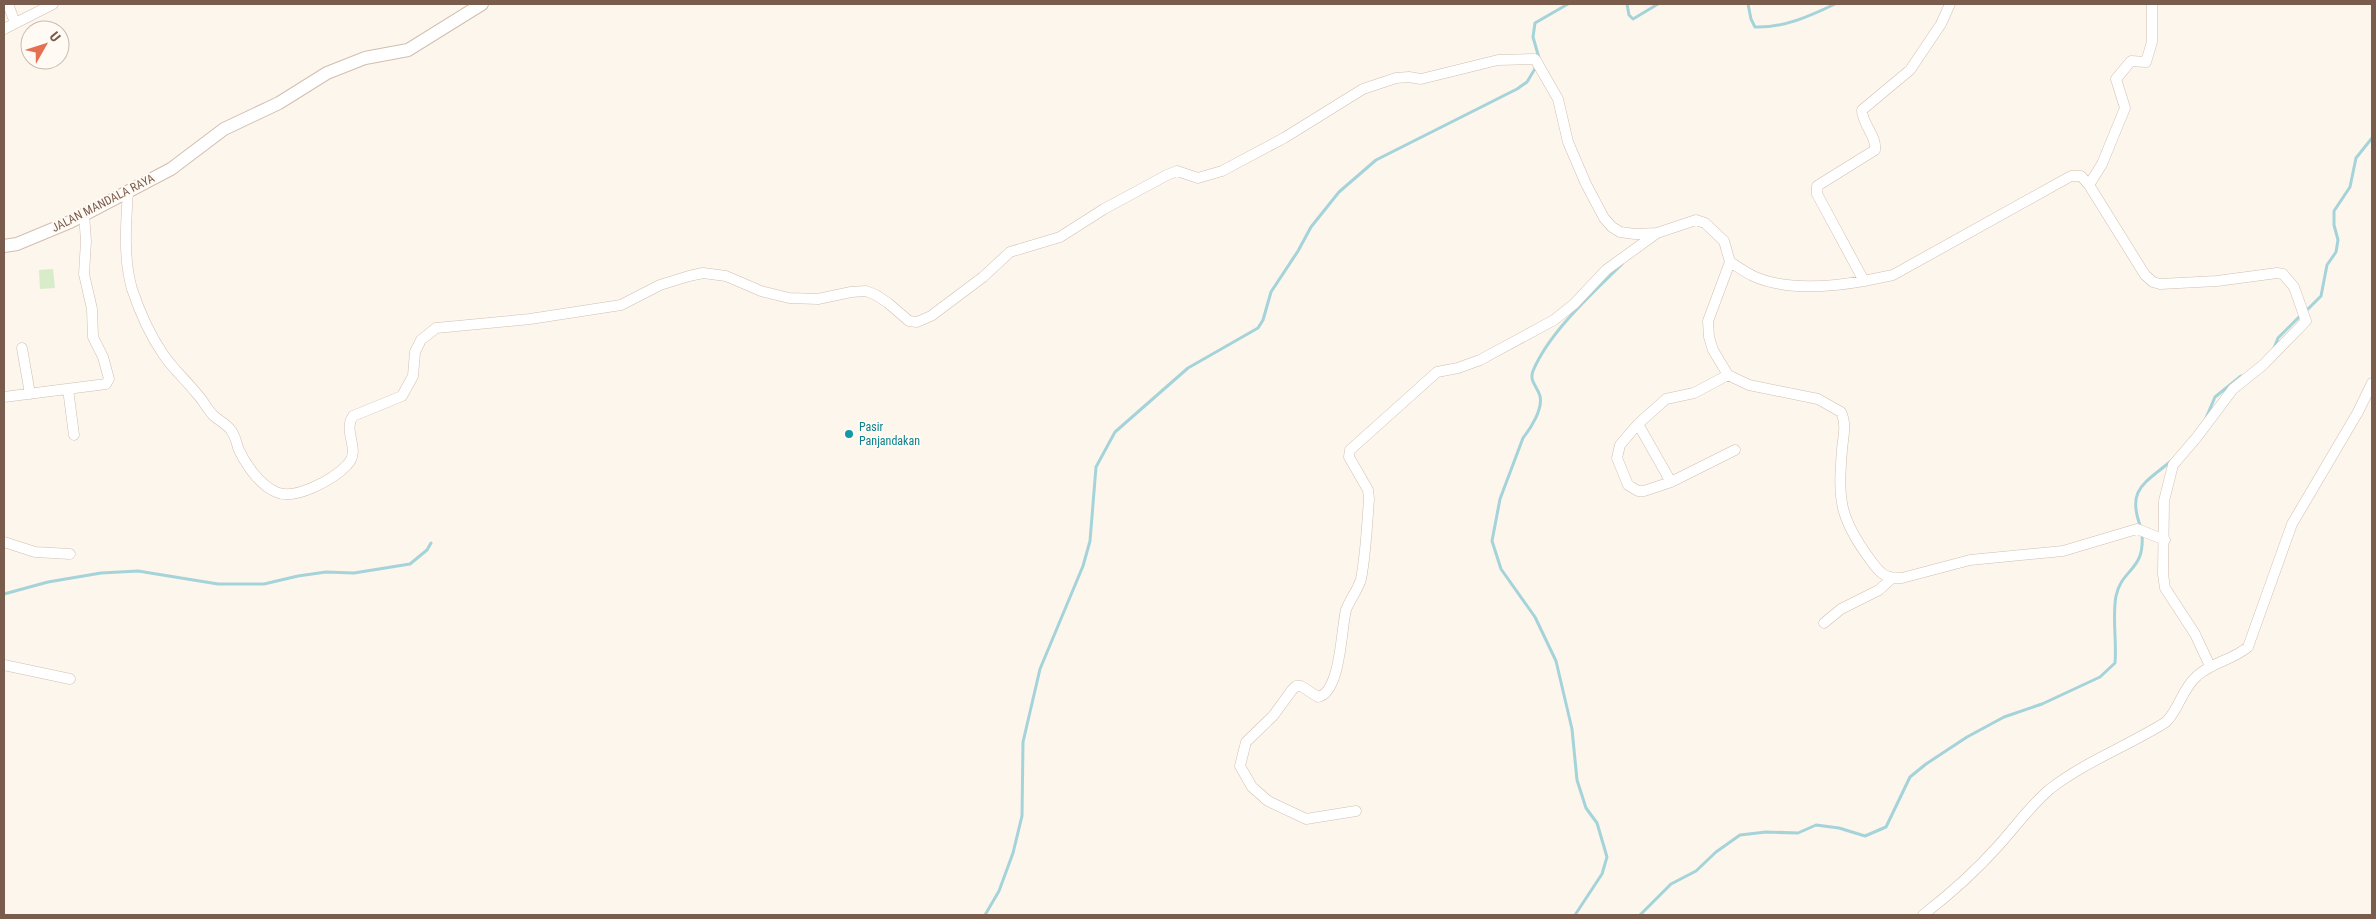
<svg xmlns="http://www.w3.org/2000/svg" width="2376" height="919" font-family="'Roboto Condensed',sans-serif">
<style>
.green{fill:#d8ecc9}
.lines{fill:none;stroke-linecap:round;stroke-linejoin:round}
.stream{stroke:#a5d3da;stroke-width:3}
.minor-casing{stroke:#d1beb0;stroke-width:11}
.tertiary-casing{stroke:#d1beb0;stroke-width:14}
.minor{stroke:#fff;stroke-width:10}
.tertiary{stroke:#fff;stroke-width:12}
.culture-dot{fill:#0f9aa8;stroke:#fffaf3;stroke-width:2}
.labels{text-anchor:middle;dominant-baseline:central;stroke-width:4;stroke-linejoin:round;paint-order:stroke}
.street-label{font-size:12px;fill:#7a5c4d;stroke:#fffaf3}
.culture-label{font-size:12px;fill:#0d838f;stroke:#fffaf3;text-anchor:start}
</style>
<rect width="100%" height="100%" fill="#fdf6ec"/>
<!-- green -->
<path class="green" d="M 53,269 L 55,288 L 40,289 L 39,270 Z"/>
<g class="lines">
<!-- stream -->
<path class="stream" d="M 1627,4 L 1629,15 L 1633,19 L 1658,4
M 1748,4 L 1751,19 L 1755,27 C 1784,28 1810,16 1835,4
M 1539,58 L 1533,37 L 1535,23 L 1568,4
M 2306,311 L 2321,296 L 2327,265 L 2336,252 L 2338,240 L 2334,225 L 2334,211 L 2350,187 L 2356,158 L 2372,138
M 2274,348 L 2278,338 L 2301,315
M 2206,418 L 2215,397 L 2241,376
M 2141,528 C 2126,489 2144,484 2171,461
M 4,594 L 48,582 L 101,573 L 138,571 L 218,584 L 264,584 L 298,576 L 326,572 L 354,573 L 410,564 L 427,550 L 431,543
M 985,915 L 999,891 L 1013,853 L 1022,816 L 1023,742 L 1040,669 L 1083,566 L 1090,541 L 1096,467 L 1115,432 L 1188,368 L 1258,328 L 1263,320 L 1271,292 L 1298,251 L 1311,227 L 1339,192 L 1376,160 L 1517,89 L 1527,82 L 1536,67
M 1575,915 L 1602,874 L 1607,857 L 1597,823 L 1586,808 L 1577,780 L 1572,729 L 1556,661 L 1535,617 L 1501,569 L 1492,541 L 1500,499 L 1523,438 C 1531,428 1543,409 1540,396 C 1537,386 1529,381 1533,371 C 1549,332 1593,293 1622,264
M 1640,915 L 1671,884 L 1696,871 L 1716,852 L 1740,835 L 1766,832 L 1798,833 L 1816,825 L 1839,828 L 1865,836 L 1886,827 L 1910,777 L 1926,764 L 1967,737 L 2004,717 L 2042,704 L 2100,677 L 2115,663 C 2117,642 2112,617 2116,596 C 2122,568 2145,571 2142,534"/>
<defs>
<path id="minor" d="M 8,4 L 15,23
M 4,29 L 53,4
M 2089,185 L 2102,164 L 2125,108 L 2116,79 L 2131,61 L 2146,62 L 2152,42 L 2152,4
M 128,191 C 126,222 123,258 132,289 C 139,310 150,335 163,354 C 172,368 186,380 197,394 C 203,400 207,409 213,415 C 218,420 226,424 230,429 C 236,436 236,443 239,450 C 246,465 260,485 276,492 C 295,501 334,479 347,465 C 362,450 342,432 353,416 L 402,396 L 413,376 L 415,352 L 421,340 L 436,328 L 530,319 L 621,305 L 660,285 L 689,276 L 703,273 L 726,276 L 761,291 L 789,298 L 818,299 L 851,292 L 866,291 L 876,295 L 888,303 L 909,321 L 917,322 L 931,316 L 983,277 L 1010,252 L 1060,237 L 1104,209 L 1167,175 L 1177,171 L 1198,178 L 1222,171 L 1284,138 L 1363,89 L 1396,78 L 1409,77 L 1421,79 L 1498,60 L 1535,59 L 1558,99 L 1568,142 L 1586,184 L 1604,218 L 1612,227 L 1620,232 L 1635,234 L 1657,233 L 1696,220 L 1705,223 L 1724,241 L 1730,262 L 1708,321 L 1709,337 L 1713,350 L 1728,375 L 1749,385 L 1818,399 L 1841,412 C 1847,425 1843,436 1842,450 C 1838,499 1839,517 1869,558 C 1879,572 1884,579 1902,578 L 1970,560 L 2063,551 L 2137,529 L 2165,540
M 1730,262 C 1738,267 1745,272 1753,276 C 1786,291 1830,287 1864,281 L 1817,194 L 1817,186 L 1875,150 C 1877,136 1862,124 1862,110 L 1910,70 L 1941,24 L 1950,4
M 1864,281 L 1893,275 L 2071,176 L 2081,176 L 2089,185 L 2145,275 L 2153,282 L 2160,284 L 2217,281 L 2277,273 L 2283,274 L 2294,287 L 2306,321 L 2263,365 L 2233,389 L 2197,437 L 2173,465 L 2164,501 L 2163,574 L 2165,588 L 2195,634 L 2210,666
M 22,348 L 30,394
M 1728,375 L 1694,393 L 1666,399 L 1638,424 L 1620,445 L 1617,458 L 1628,485 L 1638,491 L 1644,491 L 1671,482 L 1735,450
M 68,389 L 74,435
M 4,397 L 106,384 L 109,379 L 103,357 L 93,337 L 92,309 L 84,274 L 86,241 L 84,214
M 1638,424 L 1671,482
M 4,542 L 35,552 L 70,554
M 1824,623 L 1841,609 L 1879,590 L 1891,579
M 4,665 L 70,679
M 1356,811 L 1306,819 L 1268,801 L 1252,787 L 1240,766 L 1246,742 L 1273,716 L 1292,690 L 1296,686 L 1301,686 L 1318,697 C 1341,692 1341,629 1346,610 C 1350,599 1358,590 1361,579 C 1366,553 1367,525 1369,499 L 1368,490 L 1349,457 L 1350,450 L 1437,372 L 1458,368 L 1480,360 L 1554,320 L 1574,304 L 1606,270 L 1657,233
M 1923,915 C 1950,894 1976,871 1999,845 C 2016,826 2030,806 2050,789 C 2086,761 2128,746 2166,722 C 2179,709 2182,689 2197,676 C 2212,662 2231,661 2248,647 L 2292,524 L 2358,412 L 2372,383"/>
<path id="tertiary" d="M 4,246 L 17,244 L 70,222 L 171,169 L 224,129 L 279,103 L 327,73 L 365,58 L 408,50 L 482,4"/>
</defs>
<!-- minor casing -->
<use href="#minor" class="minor-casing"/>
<!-- tertiary casing -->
<use href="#tertiary" class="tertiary-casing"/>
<!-- minor -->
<use href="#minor" class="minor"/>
<!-- tertiary -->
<use href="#tertiary" class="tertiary"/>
</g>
<!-- markers -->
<circle class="culture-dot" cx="849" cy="434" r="5"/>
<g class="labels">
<!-- street labels -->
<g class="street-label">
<text transform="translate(103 203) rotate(-27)">JALAN MANDALA RAYA</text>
</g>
<!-- culture labels -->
<g class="culture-label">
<text x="859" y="427">Pasir<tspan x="859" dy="14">Panjandakan</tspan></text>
</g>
</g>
<!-- border -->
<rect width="2376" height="919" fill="none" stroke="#7a5c4d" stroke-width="10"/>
<!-- north arrow -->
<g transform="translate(45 45) rotate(51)"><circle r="24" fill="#fffaf3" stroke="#cabbb1"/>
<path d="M0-4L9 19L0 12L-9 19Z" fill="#e76f51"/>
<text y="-8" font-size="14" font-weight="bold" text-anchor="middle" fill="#7a5c4d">U</text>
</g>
</svg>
